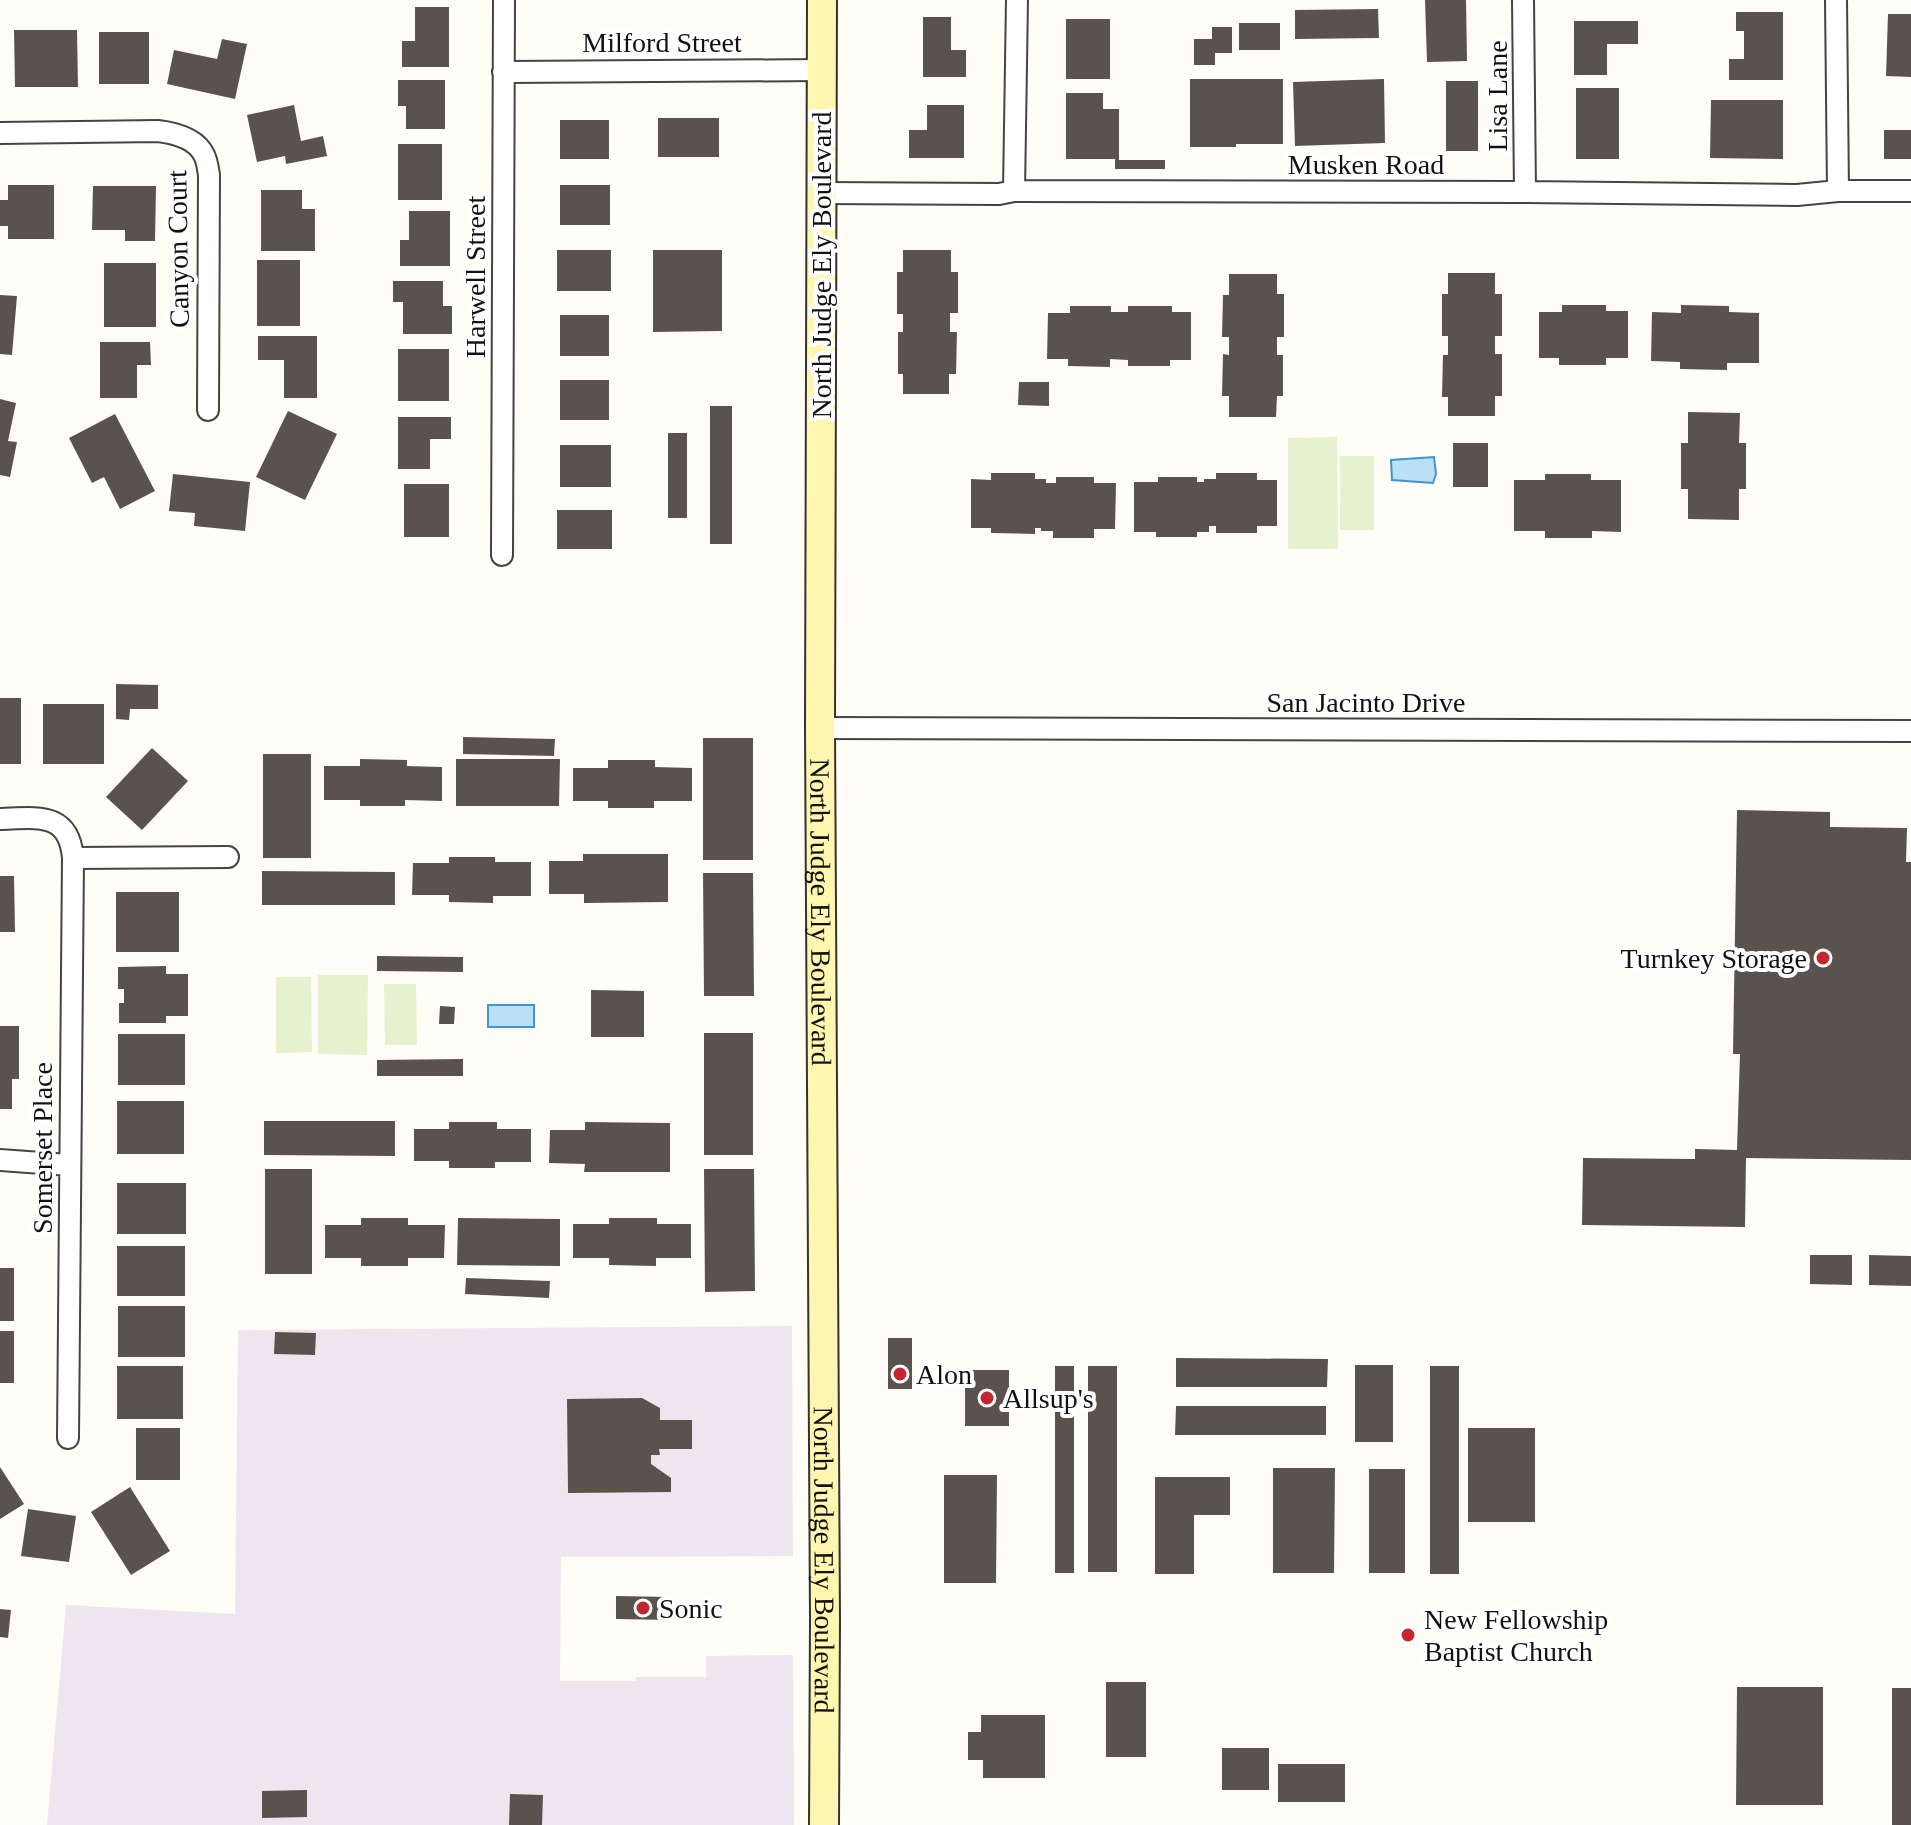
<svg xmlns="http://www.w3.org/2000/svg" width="1911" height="1825" font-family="Georgia,serif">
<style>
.industrial{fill:#eee6ef}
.pitch{fill:#e6f2cf}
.water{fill:#b9e0f7;stroke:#3f96cf;stroke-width:2}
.building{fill:#5a524d}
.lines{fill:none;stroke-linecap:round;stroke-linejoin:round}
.street-casing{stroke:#444;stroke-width:24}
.secondary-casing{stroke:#333;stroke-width:32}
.street{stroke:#fff;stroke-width:20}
.secondary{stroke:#fff6b0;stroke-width:28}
.poi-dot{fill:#c4262e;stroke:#fff;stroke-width:3}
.labels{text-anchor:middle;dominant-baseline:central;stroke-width:8;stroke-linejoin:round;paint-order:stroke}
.street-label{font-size:28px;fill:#111;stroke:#fff}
.poi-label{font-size:28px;fill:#111;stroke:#fff;text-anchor:start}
</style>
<rect width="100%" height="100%" fill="#fffdf5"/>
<!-- industrial -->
<path class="industrial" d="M 792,1326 L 793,1556 L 561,1557 L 560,1681 L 635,1681 L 636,1677 L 706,1677 L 706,1656 L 793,1655 L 794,1825 L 47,1825 L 66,1605 L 235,1614 L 238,1330 Z"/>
<!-- pitch -->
<path class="pitch" d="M 1337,437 L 1338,549 L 1288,549 L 1288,438 Z
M 1340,456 L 1374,456 L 1374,530 L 1340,530 Z
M 318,975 L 368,975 L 367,1055 L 318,1054 Z
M 276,977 L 311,977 L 312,1052 L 276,1053 Z
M 384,984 L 416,984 L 417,1045 L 385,1045 Z"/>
<!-- water -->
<path class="water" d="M 1434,457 L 1436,474 L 1433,483 L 1392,480 L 1391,460 Z
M 488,1005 L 534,1005 L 534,1027 L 488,1027 Z"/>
<!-- building -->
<path class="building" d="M 1425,0 L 1466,0 L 1467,61 L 1427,62 Z
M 415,7 L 449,7 L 449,67 L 402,67 L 402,41 L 415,41 Z
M 1378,9 L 1379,38 L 1295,39 L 1295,10 Z
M 1736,12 L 1783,12 L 1783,80 L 1729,80 L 1729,59 L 1744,59 L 1744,31 L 1736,31 Z
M 1888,14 L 1911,14 L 1911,77 L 1886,76 Z
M 923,17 L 951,17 L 951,50 L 966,50 L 966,77 L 923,77 Z
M 1066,19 L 1110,19 L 1110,79 L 1066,79 Z
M 1574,21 L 1638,21 L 1638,44 L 1607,44 L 1607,75 L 1574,75 Z
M 1239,23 L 1280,23 L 1280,50 L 1239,50 Z
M 1212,27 L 1232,27 L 1232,53 L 1215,53 L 1215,65 L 1194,65 L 1194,39 L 1212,39 Z
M 14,30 L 77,30 L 78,87 L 15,87 Z
M 99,32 L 149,32 L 149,84 L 99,84 Z
M 222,39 L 247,44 L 235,99 L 167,84 L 174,50 L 217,59 Z
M 1190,79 L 1283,79 L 1283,144 L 1236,144 L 1236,147 L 1190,147 Z
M 1384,79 L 1385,143 L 1295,146 L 1293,82 Z
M 398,80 L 445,80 L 445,129 L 406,129 L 406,106 L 398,106 Z
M 1446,81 L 1478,81 L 1478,151 L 1446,151 Z
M 1576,88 L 1619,88 L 1619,159 L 1576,159 Z
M 1066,93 L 1103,93 L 1103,109 L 1119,109 L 1119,160 L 1165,160 L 1165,169 L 1115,169 L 1115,159 L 1066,159 Z
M 1711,100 L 1783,100 L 1783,159 L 1710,158 Z
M 294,105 L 301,141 L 323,136 L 327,156 L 286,164 L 285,156 L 257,162 L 247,115 Z
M 927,105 L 964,105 L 964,158 L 909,158 L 909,130 L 927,130 Z
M 658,118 L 719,118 L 719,157 L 658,157 Z
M 560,120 L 609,120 L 609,159 L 560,159 Z
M 1884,130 L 1911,130 L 1911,159 L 1884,159 Z
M 398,144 L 442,144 L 442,200 L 398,200 Z
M 8,185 L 54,185 L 54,239 L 8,239 L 8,226 L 0,226 L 0,200 L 8,200 Z
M 560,185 L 610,185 L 610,225 L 560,225 Z
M 93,186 L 156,186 L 155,241 L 125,241 L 125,230 L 92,230 Z
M 261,190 L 302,190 L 302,209 L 315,209 L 315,251 L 261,251 Z
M 409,211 L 450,211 L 450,266 L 400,266 L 400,240 L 409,240 Z
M 557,250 L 611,250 L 611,291 L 557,291 Z
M 653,250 L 722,250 L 722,331 L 653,332 Z
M 903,250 L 951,250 L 951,272 L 958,272 L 958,313 L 950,313 L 950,332 L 957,332 L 956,374 L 949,374 L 949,394 L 903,394 L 903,374 L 898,374 L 898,332 L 903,332 L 903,314 L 897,314 L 897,272 L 903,272 Z
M 257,260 L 300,260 L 300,326 L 257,326 Z
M 104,263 L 156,263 L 156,327 L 104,327 Z
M 1448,273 L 1495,273 L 1495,294 L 1502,294 L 1502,336 L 1495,336 L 1495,354 L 1502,354 L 1502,396 L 1495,396 L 1495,416 L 1448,416 L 1448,397 L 1442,397 L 1443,355 L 1448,355 L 1448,336 L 1442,336 L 1442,294 L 1448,294 Z
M 1229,274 L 1277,274 L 1277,294 L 1284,294 L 1284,337 L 1277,337 L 1277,355 L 1283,355 L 1283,396 L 1277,396 L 1276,417 L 1229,417 L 1229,396 L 1222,396 L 1223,354 L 1229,355 L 1229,337 L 1222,337 L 1223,295 L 1229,295 Z
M 393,281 L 443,281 L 443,306 L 452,306 L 452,334 L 403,334 L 403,302 L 393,302 Z
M 0,295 L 17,296 L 12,355 L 0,354 Z
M 1562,305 L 1606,305 L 1606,311 L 1628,311 L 1628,358 L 1606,358 L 1606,365 L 1559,365 L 1559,358 L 1539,358 L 1539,312 L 1562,312 Z
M 1681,305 L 1729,306 L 1729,312 L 1759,313 L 1759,363 L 1727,363 L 1727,370 L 1680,369 L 1680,362 L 1651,361 L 1652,312 L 1681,313 Z
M 1070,306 L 1111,306 L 1111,312 L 1128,312 L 1128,306 L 1172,306 L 1172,312 L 1191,312 L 1191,360 L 1170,360 L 1170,366 L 1128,366 L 1128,360 L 1110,359 L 1110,367 L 1068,366 L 1068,359 L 1047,359 L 1048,313 L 1070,313 Z
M 560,315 L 609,315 L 609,356 L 560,356 Z
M 258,336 L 317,336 L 317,398 L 284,398 L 284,360 L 258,360 Z
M 100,342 L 150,342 L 151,365 L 137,365 L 137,398 L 100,398 Z
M 398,349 L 449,349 L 449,401 L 398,401 Z
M 560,380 L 609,380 L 609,420 L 560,420 Z
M 1019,382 L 1049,382 L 1049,406 L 1018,405 Z
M 0,399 L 16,403 L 8,441 L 17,442 L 10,477 L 0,475 Z
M 710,406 L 732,406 L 732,544 L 710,544 Z
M 288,411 L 337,434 L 305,500 L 256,477 Z
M 1688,412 L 1740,413 L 1739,443 L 1746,443 L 1746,489 L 1739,489 L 1739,520 L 1688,519 L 1688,489 L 1681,489 L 1681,443 L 1688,443 Z
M 115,414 L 155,491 L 120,509 L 104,477 L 92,483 L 69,438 Z
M 398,417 L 451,417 L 451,439 L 430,439 L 430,469 L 398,469 Z
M 668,433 L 687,433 L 687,518 L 668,518 Z
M 1453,443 L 1488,443 L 1488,487 L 1453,487 Z
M 560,445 L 611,445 L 611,487 L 560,487 Z
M 991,473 L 1035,473 L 1035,479 L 1046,479 L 1046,483 L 1056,483 L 1056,477 L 1094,477 L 1094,483 L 1116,483 L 1115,529 L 1094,529 L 1094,538 L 1053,538 L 1053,531 L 1041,531 L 1041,528 L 1035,528 L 1035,534 L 991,533 L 991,528 L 971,528 L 971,479 L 991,480 Z
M 1216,473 L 1257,473 L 1257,480 L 1277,480 L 1277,526 L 1257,526 L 1257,533 L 1216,533 L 1216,526 L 1209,526 L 1209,532 L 1197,532 L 1197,537 L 1156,537 L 1156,532 L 1134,532 L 1134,482 L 1158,482 L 1158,477 L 1197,477 L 1197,482 L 1204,482 L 1204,479 L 1216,479 Z
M 173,474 L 250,482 L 245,531 L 194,526 L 195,513 L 169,511 Z
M 1545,474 L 1591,474 L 1591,480 L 1621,480 L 1621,532 L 1592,531 L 1592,538 L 1545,538 L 1545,531 L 1514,531 L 1514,480 L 1545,480 Z
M 404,484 L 449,484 L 449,537 L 404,537 Z
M 557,510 L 612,510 L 612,549 L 557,549 Z
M 116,684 L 158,685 L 158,709 L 130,709 L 129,720 L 116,719 Z
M 0,698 L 21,698 L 21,764 L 0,764 Z
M 43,704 L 104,704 L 104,764 L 43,764 Z
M 463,737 L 555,739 L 554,756 L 463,754 Z
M 703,738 L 753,738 L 753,860 L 703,860 Z
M 152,748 L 188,781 L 142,830 L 106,797 Z
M 263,754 L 311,754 L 311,858 L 263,858 Z
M 360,759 L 407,760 L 407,766 L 442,767 L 442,801 L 405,800 L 405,806 L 360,806 L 360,800 L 324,800 L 324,766 L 360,766 Z
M 456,759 L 560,759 L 559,806 L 456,806 Z
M 608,760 L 655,760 L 655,767 L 692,768 L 692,801 L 654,801 L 654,808 L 608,808 L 608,801 L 573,801 L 573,768 L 608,768 Z
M 1737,810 L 1830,812 L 1830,827 L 1907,828 L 1906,862 L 1911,862 L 1911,1160 L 1746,1158 L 1745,1227 L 1582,1225 L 1583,1158 L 1695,1159 L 1695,1149 L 1737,1150 L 1740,1054 L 1733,1054 Z
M 583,854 L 668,854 L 668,902 L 584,903 L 584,894 L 549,894 L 549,861 L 583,861 Z
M 449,857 L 495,857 L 495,862 L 531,862 L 531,896 L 493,896 L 493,903 L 449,902 L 449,895 L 412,895 L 413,863 L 449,863 Z
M 262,871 L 395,872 L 395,905 L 262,905 Z
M 703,873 L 753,873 L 754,996 L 704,996 Z
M 0,876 L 14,876 L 15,932 L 0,932 Z
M 116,892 L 179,892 L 179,952 L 116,952 Z
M 377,956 L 463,957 L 463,972 L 377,971 Z
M 166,966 L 166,974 L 188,974 L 188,1016 L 166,1016 L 166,1023 L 119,1023 L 119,1003 L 124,1003 L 124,989 L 118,989 L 118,967 Z
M 591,990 L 644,991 L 644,1037 L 591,1037 Z
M 440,1006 L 455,1007 L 454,1024 L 439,1024 Z
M 0,1026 L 19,1026 L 19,1079 L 12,1079 L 12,1109 L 0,1109 Z
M 704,1033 L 753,1033 L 753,1155 L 704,1155 Z
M 118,1034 L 185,1034 L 185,1085 L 118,1085 Z
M 463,1059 L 463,1076 L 377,1076 L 377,1060 Z
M 117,1101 L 184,1101 L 184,1154 L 117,1154 Z
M 264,1121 L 395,1121 L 395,1156 L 264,1155 Z
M 449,1122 L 497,1122 L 497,1129 L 531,1129 L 531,1162 L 495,1162 L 495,1168 L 449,1168 L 449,1161 L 414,1161 L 414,1129 L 449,1129 Z
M 585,1122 L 670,1123 L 670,1172 L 584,1172 L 585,1164 L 549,1163 L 550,1130 L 585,1130 Z
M 265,1169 L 312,1169 L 312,1274 L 265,1274 Z
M 704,1169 L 754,1169 L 755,1291 L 705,1292 Z
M 117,1183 L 186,1183 L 186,1234 L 117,1234 Z
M 361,1218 L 408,1218 L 408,1225 L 445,1225 L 444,1258 L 408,1258 L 408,1266 L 361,1266 L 361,1258 L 325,1258 L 325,1225 L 361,1225 Z
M 458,1218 L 560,1219 L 560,1266 L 457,1265 Z
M 609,1218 L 657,1218 L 657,1224 L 691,1224 L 691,1258 L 656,1258 L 656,1266 L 609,1265 L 609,1258 L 573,1258 L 573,1224 L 609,1224 Z
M 117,1246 L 185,1246 L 185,1296 L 117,1296 Z
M 1810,1255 L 1852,1255 L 1852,1285 L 1810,1284 Z
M 1869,1255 L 1911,1256 L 1911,1286 L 1869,1285 Z
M 0,1268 L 14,1268 L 14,1321 L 0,1321 Z
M 466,1278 L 550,1281 L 549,1298 L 465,1294 Z
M 118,1306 L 185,1306 L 185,1357 L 118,1357 Z
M 0,1331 L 14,1331 L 14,1383 L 0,1383 Z
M 275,1332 L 316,1333 L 315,1355 L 274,1354 Z
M 888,1338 L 912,1338 L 912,1389 L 888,1389 Z
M 1176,1358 L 1328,1359 L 1327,1387 L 1176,1387 Z
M 1355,1365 L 1393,1365 L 1393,1442 L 1355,1442 Z
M 117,1366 L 183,1366 L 183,1419 L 117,1419 Z
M 1055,1366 L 1074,1366 L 1074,1573 L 1055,1573 Z
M 1088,1366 L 1117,1366 L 1117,1572 L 1088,1572 Z
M 1430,1366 L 1459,1366 L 1459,1574 L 1430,1574 Z
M 965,1370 L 1009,1370 L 1009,1426 L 965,1426 Z
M 642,1398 L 660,1408 L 660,1420 L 692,1420 L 692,1449 L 659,1449 L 660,1455 L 651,1455 L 651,1464 L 671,1478 L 671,1492 L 568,1493 L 567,1399 Z
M 1176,1406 L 1326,1406 L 1326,1435 L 1175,1435 Z
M 136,1428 L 180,1428 L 180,1480 L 136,1480 Z
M 1468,1428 L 1535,1428 L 1535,1522 L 1468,1522 Z
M 0,1467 L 24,1504 L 0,1519 Z
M 1273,1468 L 1335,1468 L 1334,1573 L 1273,1573 Z
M 1369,1469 L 1405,1469 L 1405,1573 L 1369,1573 Z
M 944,1475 L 997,1475 L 996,1583 L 944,1583 Z
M 1155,1477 L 1230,1477 L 1230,1515 L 1194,1515 L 1194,1574 L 1155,1574 Z
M 130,1487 L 170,1551 L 131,1575 L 91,1512 Z
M 28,1509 L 76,1516 L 69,1562 L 21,1556 Z
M 616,1596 L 670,1597 L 670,1620 L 616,1619 Z
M 0,1609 L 11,1610 L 8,1638 L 0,1637 Z
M 1106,1682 L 1146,1682 L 1146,1757 L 1106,1757 Z
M 1737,1687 L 1823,1687 L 1823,1805 L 1736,1805 Z
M 1892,1688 L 1911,1688 L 1911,1825 L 1892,1825 Z
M 981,1715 L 1045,1715 L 1045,1778 L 983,1778 L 983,1760 L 968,1760 L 968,1732 L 981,1732 Z
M 1222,1748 L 1269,1748 L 1269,1790 L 1222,1790 Z
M 1278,1764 L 1345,1764 L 1345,1802 L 1278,1802 Z
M 307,1790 L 307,1817 L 262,1818 L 262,1791 Z
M 510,1794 L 543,1795 L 542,1825 L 509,1825 Z"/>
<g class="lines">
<defs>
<path id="street" d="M 1523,0 L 1525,192
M 1836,0 L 1838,191
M 503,72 L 822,70
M 0,133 L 158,131 C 174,133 196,138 204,155 C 207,160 208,169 209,175 L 208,410
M 1014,191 L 1017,0
M 822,193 L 999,194 L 1014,191 L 1525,192 L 1797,195 L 1838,191 L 1911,191
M 502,555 L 504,0
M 820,728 L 1911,731
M 0,819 C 37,818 69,811 73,858 L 68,1438
M 73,858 L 228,857
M 0,1160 L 69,1165"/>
<g id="secondary">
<path id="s1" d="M 822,0 L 820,728 L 825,1621 L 824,1825"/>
</g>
</defs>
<!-- street casing -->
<use href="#street" class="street-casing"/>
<!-- secondary casing -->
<use href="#secondary" class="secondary-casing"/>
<!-- street -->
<use href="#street" class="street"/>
<!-- secondary -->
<use href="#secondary" class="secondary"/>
</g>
<!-- markers -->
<g class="poi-dot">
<circle cx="1823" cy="958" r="8"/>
<circle cx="900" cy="1374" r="8"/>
<circle cx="987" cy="1398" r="8"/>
<circle cx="643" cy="1608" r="8"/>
<circle cx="1408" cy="1635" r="8"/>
</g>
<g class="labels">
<!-- street labels -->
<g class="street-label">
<text x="662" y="42">Milford Street</text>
<text transform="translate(1497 96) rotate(-90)">Lisa Lane</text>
<text x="1366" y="164">Musken Road</text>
<text transform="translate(178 249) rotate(-91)">Canyon Court</text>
<text transform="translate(821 265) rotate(-90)">North Judge Ely Boulevard</text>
<text transform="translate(475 277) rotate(-90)">Harwell Street</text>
<text x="1366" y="702">San Jacinto Drive</text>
<text stroke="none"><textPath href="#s1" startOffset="912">North Judge Ely Boulevard</textPath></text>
<text transform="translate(42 1148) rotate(-90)">Somerset Place</text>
<text stroke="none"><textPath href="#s1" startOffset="1560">North Judge Ely Boulevard</textPath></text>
</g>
<!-- poi labels -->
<g class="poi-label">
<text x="1807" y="958" text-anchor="end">Turnkey Storage</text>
<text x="916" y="1374">Alon</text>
<text x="1003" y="1398">Allsup's</text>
<text x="659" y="1608">Sonic</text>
<text x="1424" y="1619">New Fellowship<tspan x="1424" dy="32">Baptist Church</tspan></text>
</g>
</g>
</svg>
